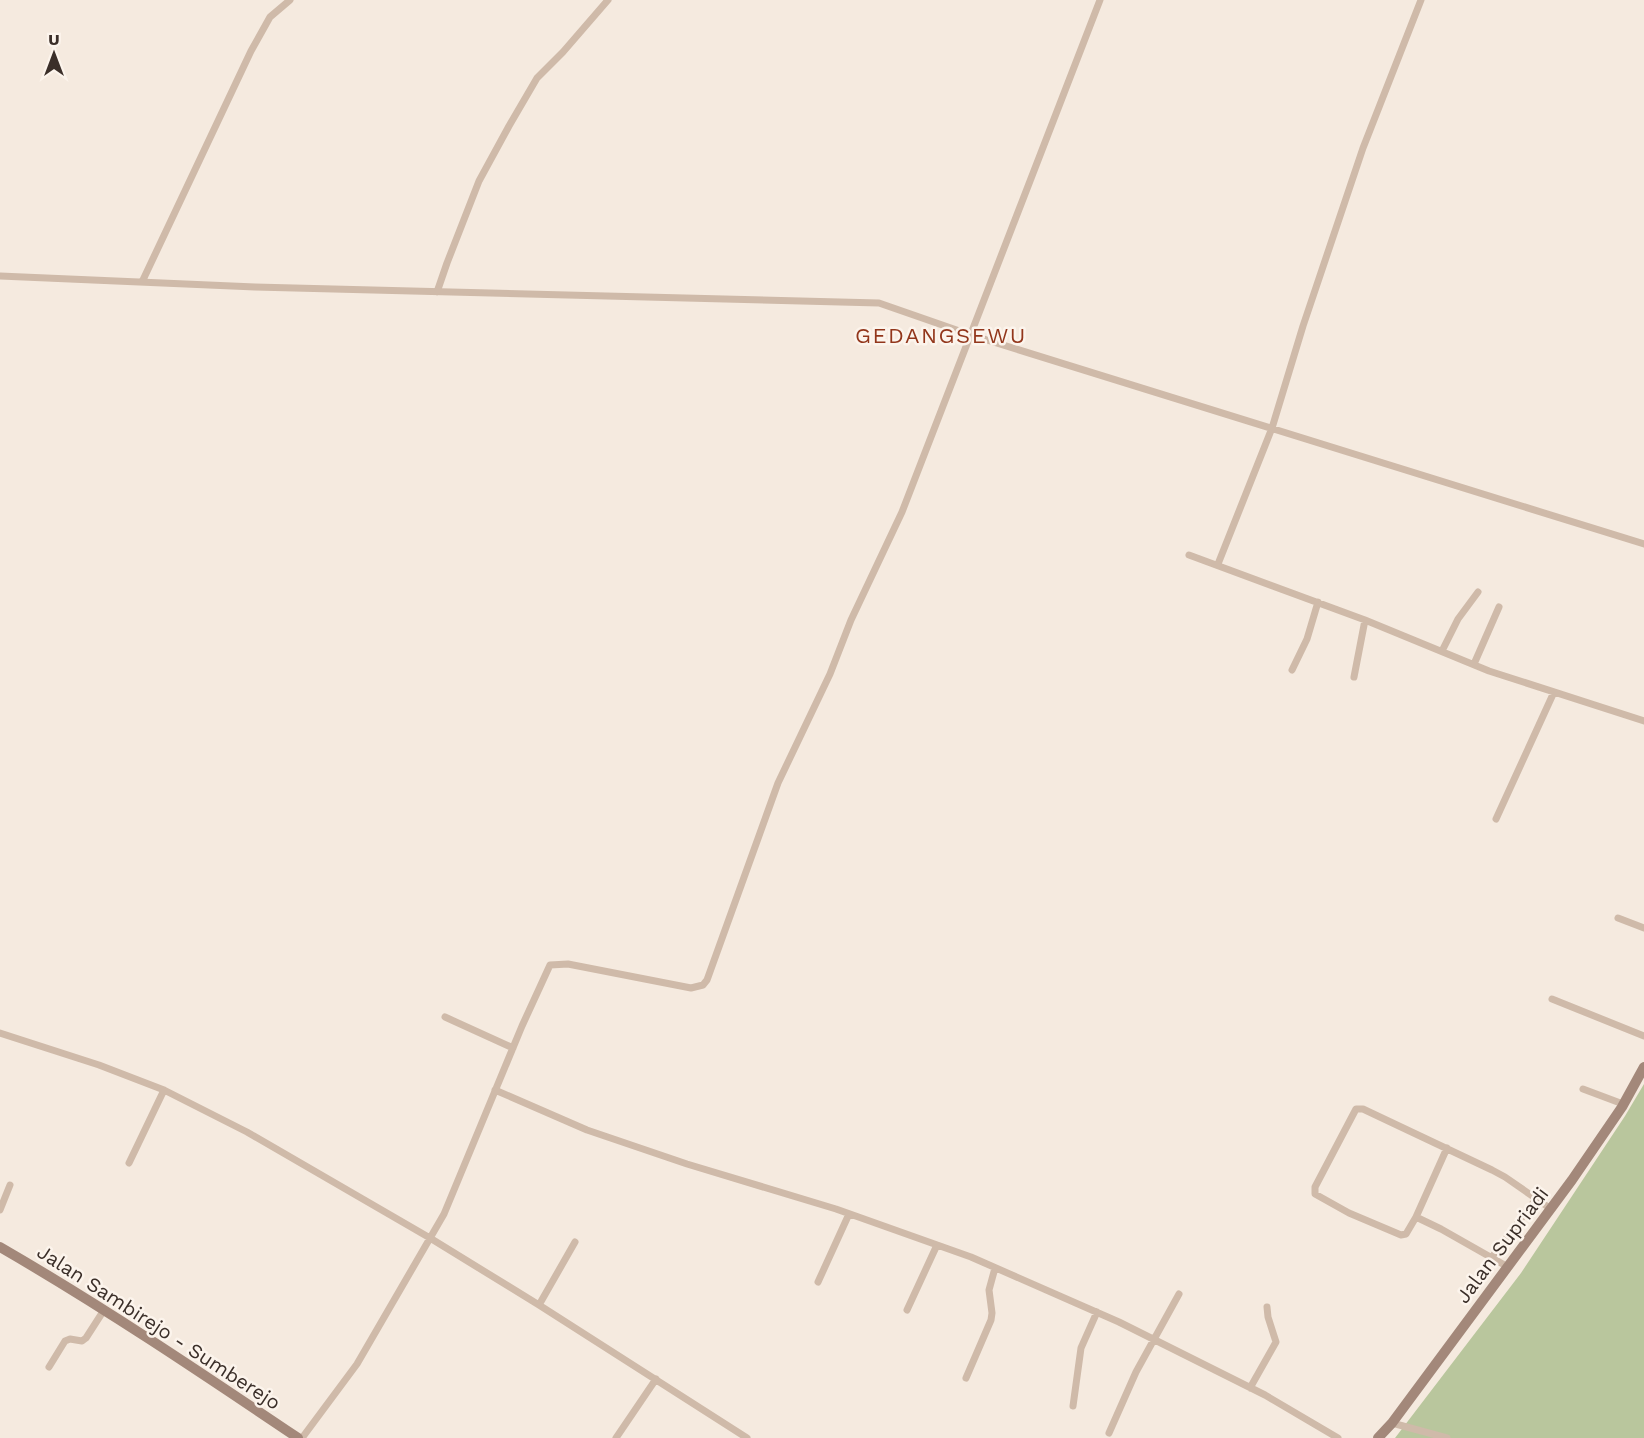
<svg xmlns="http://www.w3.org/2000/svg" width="1644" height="1438" font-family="'Work Sans',sans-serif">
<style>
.green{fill:#b9c69d}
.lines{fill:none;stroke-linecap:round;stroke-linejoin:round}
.street{stroke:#cfbaa9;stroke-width:7}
.secondary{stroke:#a3887a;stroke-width:10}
.labels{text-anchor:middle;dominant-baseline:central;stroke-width:5;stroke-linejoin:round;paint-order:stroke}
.street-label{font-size:20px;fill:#3b2f29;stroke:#fcf4ec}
.quarter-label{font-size:22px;letter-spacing:1.5px;fill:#92361b;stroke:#fcf4ec}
</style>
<rect width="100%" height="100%" fill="#f5eadf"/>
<!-- green -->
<path class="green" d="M 1644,1084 L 1644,1438 L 1395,1438 L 1521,1273 L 1625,1116 Z"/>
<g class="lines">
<!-- street -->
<path class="street" d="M 0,276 L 255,287 L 879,303 L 971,335 L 1644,544
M 142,282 L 251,51 L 270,17 L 290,0
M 437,292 L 447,263 L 479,181 L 509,126 L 537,78 L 563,52 L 608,0
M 1189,555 L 1365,620 L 1489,671 L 1644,721
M 1218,564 L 1272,428 L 1303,326 L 1363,148 L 1421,0
M 1442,651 L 1458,619 L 1478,592
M 1474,664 L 1499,607
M 1292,670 L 1307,639 L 1318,602
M 1354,677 L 1365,620
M 1496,819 L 1554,692
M 1618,918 L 1644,928
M 1552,999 L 1644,1036
M 445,1017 L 513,1048
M 0,1033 L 99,1065 L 164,1090 L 247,1132 L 430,1238 L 539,1305 L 747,1438
M 1583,1089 L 1623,1104
M 495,1090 L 587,1130 L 687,1164 L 836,1209 L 971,1257 L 1119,1322 L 1265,1395 L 1338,1438
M 1447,1148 L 1416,1217 L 1441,1229 L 1508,1267
M 129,1163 L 164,1090
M 0,1210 L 10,1185
M 1416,1217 L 1406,1234 L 1401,1235 L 1349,1213 L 1315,1194 L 1315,1187 L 1356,1109 L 1363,1109 L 1492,1170 L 1505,1177 L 1551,1209
M 1492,1257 L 1536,1199
M 818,1282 L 849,1214
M 539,1305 L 575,1242
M 907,1310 L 937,1245
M 49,1367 L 65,1341 L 70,1339 L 82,1341 L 86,1338 L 104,1310
M 966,1378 L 991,1320 L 992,1313 L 989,1290 L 995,1268
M 1250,1388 L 1276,1342 L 1268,1317 L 1267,1307
M 1073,1406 L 1081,1348 L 1097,1312
M 1392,1423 L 1447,1438
M 1109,1433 L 1136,1372 L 1179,1294
M 302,1438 L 357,1364 L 444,1214 L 522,1026 L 550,965 L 568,964 L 691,988 L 703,985 L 707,980 L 778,783 L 830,674 L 851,620 L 902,512 L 1100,0
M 616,1438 L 656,1379"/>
<!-- secondary -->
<path class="secondary" d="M 0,1247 C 102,1306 200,1372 298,1438
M 1378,1438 L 1392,1423 L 1572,1180 L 1622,1107 L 1644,1067"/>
</g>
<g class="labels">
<!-- street labels -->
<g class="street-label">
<text transform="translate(1502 1245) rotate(-53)">Jalan Supriadi</text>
<text transform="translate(159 1327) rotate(33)">Jalan Sambirejo - Sumberejo</text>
</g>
<!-- quarter labels -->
<g class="quarter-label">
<text x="941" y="335">GEDANGSEWU</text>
</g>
</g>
<!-- north arrow -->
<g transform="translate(54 54)" stroke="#fcf4ec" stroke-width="4.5" paint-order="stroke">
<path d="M0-4.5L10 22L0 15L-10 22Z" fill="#3b2f29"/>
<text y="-9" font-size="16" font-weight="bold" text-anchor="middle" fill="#3b2f29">U</text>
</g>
</svg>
